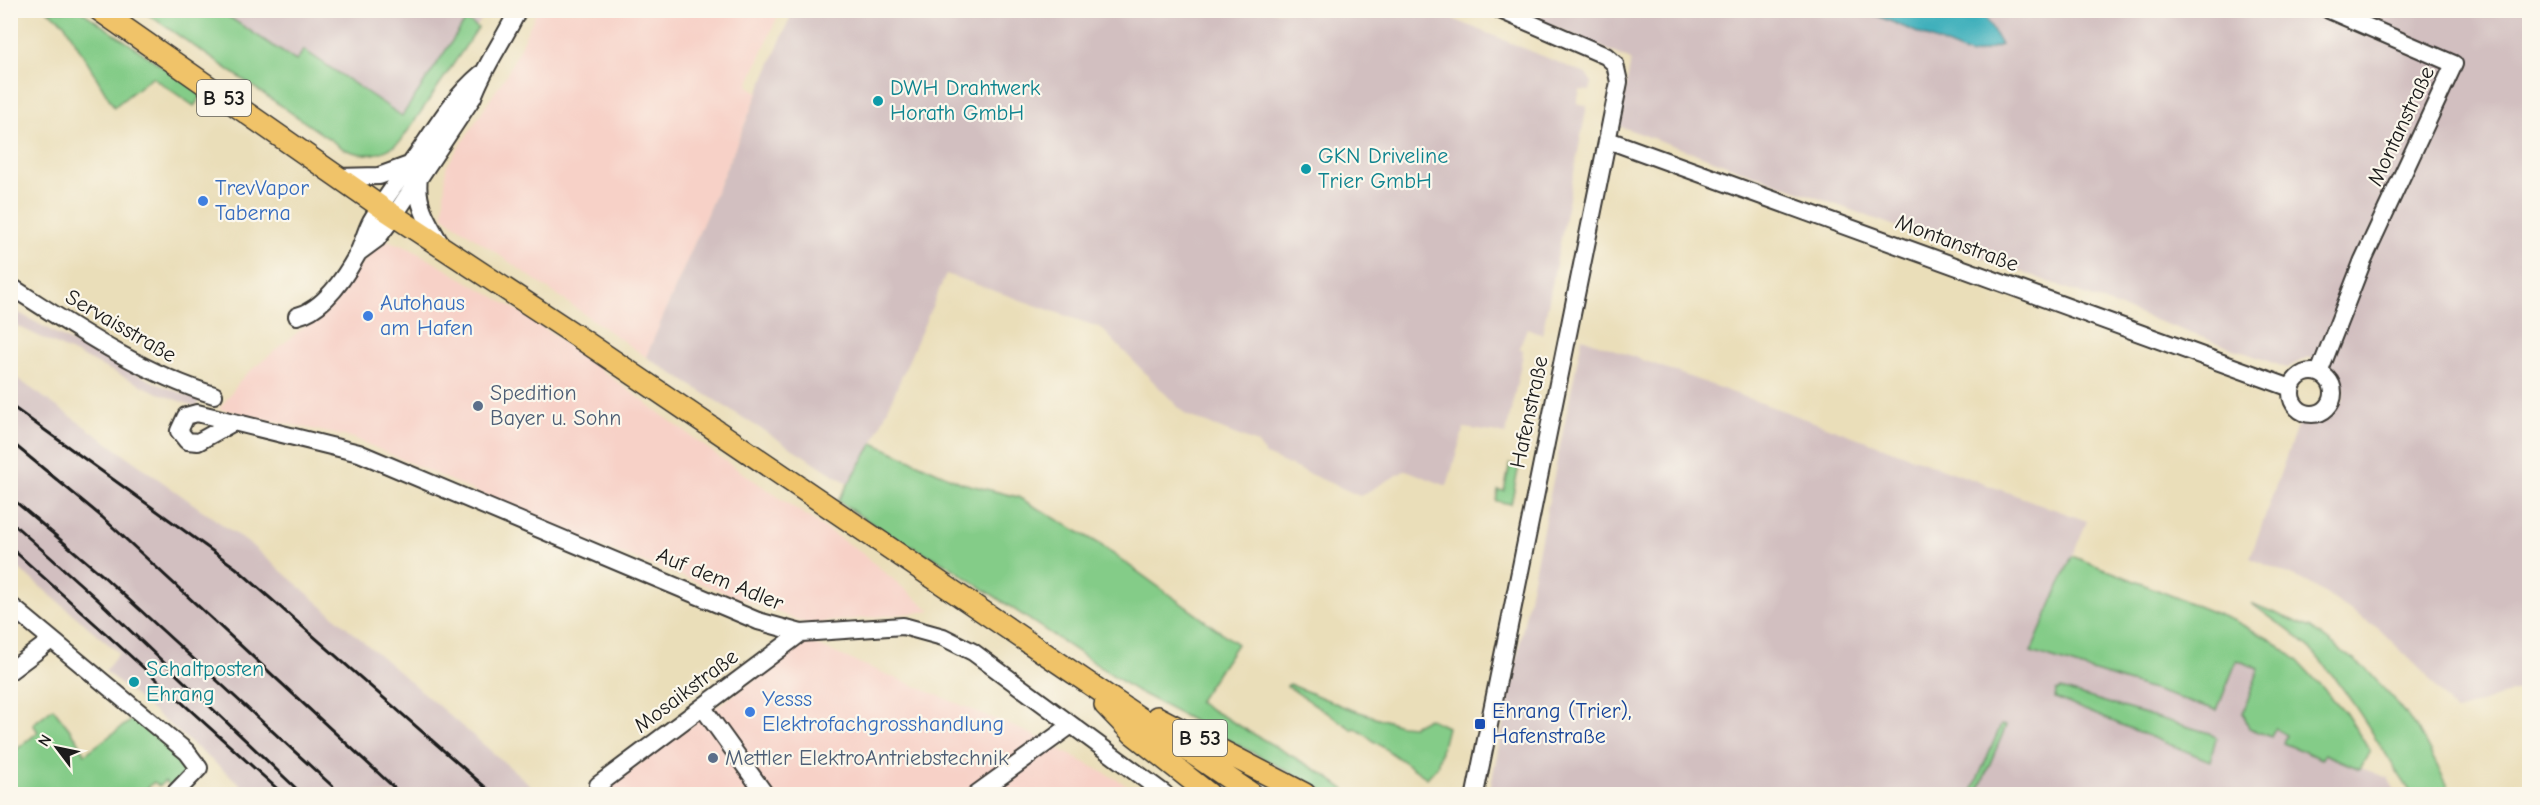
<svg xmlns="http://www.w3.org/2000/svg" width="2540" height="805" font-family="'Comic Neue',sans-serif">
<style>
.built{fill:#f7d1c7}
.industrial{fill:#d2bfc0}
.green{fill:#84cc88;stroke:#507452;stroke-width:1.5}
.water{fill:#41b0bc;stroke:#2e666c;stroke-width:1.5}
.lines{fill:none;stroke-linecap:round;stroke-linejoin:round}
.minor-casing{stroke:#3b3934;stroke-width:20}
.major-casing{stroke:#3b3934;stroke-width:24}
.minor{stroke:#fff;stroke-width:16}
.major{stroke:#f0c369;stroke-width:21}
.rail{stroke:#1c1c1c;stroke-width:3}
.culture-dot{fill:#0f9aa8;stroke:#fbf7ec;stroke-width:2}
.shop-dot{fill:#3f7fe0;stroke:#fbf7ec;stroke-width:2}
.service-dot{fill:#5c6f8a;stroke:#fbf7ec;stroke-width:2}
.transit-dot{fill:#1a4fb4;stroke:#fbf7ec;stroke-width:2}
.labels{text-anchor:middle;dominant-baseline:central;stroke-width:4.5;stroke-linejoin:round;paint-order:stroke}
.shield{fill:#fbf7ec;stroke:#5f5e5a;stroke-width:1.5}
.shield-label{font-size:21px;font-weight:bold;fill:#1c1c1c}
.culture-label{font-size:22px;fill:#0d838f;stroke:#fbf7ec;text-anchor:start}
.street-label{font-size:22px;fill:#1c1c1c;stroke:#fbf7ec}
.shop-label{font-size:22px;fill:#366cbe;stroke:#fbf7ec;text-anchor:start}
.service-label{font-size:22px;fill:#4e5e75;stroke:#fbf7ec;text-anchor:start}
.transit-label{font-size:22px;fill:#164399;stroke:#fbf7ec;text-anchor:start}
</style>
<rect width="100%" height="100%" fill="#fbf7ec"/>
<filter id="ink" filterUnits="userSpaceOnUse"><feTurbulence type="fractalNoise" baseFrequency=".0167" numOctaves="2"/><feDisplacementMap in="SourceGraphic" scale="12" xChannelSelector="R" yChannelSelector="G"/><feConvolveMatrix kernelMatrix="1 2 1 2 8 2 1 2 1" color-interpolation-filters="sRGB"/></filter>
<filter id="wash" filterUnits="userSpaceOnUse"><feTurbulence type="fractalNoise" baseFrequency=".008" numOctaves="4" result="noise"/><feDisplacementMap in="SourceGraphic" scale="24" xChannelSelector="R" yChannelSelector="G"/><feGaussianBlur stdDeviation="1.35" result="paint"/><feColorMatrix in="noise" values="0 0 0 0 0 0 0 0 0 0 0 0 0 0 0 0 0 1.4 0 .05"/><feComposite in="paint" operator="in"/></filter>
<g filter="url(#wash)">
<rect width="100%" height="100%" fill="#eadeb9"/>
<!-- built -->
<path class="built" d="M 537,11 L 780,11 L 748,85 L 758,93 L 646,357 L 443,216 L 446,167 L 508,72 Z
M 386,240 L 409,248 L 529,317 L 722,459 L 863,554 L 931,611 L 808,624 L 590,542 L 353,438 L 219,409 L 244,376 L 315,318 L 332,301 L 366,258 Z
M 806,641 L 1031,734 L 1144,794 L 598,794 Z"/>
<!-- industrial -->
<path class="industrial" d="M 156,11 L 487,11 L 394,148 L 356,148 Z
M 793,11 L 1434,11 L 1586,74 L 1592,82 L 1590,91 L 1580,90 L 1577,103 L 1587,106 L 1543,330 L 1542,334 L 1527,328 L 1519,348 L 1523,350 L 1522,359 L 1506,434 L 1464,428 L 1447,486 L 1406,470 L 1360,496 L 1266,455 L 1257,443 L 1186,415 L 1101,328 L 946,274 L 873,443 L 849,484 L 646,357 Z
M 1516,11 L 1866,11 L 1970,55 L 2000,44 L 1982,11 L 2529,11 L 2529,686 L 2455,712 L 2425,674 L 2379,629 L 2309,583 L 2250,558 L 2299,421 L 2309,424 L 2325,421 L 2343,400 L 2344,388 L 2336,372 L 2308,357 L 2287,368 L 1619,126 L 1631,60 Z
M 10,308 L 64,338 L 160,385 L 200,400 L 196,407 L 156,392 L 11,323 Z
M 1582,338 L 2087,521 L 2032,652 L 2217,709 L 2237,660 L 2259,669 L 2243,713 L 2286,734 L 2283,743 L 2322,759 L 2324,754 L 2388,778 L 2397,794 L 1489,794 Z
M 11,374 L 251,545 L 541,794 L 252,794 L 105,671 L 119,653 L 11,562 Z"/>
<!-- green -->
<path class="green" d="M 48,11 L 81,11 L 203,94 L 194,106 L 152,77 L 114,107 L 64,23 Z
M 143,11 L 220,11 L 296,61 L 304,50 L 402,116 L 466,20 L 478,28 L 401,141 C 382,156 366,158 344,149 Z
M 873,443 L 962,483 L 1018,497 L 1098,543 L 1237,644 L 1198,702 L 1323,774 L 1351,794 L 1330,794 L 1135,690 L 946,564 L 889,535 L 838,501 Z
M 1510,464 L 1519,466 L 1511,504 L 1496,501 L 1498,490 L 1504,491 Z
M 2072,556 L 2235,621 L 2271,640 L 2298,661 L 2322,687 L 2345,712 L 2370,751 L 2360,769 L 2324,754 L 2322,759 L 2283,743 L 2286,734 L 2275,728 L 2271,737 L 2249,728 L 2243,713 L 2259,669 L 2237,660 L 2217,710 L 2031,652 Z
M 2251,603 L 2311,628 L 2367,670 L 2395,701 L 2419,731 L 2452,794 L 2412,794 C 2378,745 2349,688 2306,645 C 2290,629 2268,617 2251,603 Z
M 1289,684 L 1347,708 L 1400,725 L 1413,726 L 1428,718 L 1447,727 L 1437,767 L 1427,778 L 1355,728 L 1353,730 L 1287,686 Z
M 2061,689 L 2209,733 L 2216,738 L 2210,761 L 2055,698 L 2056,691 Z
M 53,708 L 77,739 L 85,754 L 137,716 L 189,759 L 190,770 L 173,789 L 165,781 L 159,786 L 154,782 L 148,787 L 152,792 L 150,794 L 11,794 L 11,754 L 38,732 L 33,724 Z
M 2001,725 L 2006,726 L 1977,794 L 1971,794 Z"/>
<!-- water -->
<path class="water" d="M 1866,11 L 1982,11 L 2001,45 L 1970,55 Z"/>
</g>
<g filter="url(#ink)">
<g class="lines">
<defs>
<path id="minor" d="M 1608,140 L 2291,388
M 337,177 L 379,176 L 409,165
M 419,178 C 415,205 430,225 443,248
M 358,253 L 377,239 L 394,216 L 473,97 C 484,66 504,40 518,10
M 10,286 C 74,327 141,373 214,395
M 297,316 C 323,310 345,277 357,255 C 363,244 365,232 371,221 C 386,196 404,173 421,149 C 439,122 456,95 481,74
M2291 393a21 21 0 1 1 42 0a21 21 0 1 1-42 0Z
M 2319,373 L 2363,260 L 2454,64 L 2329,10
M 234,422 L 198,442 L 187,441 L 179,431 L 186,416 L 197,413 L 359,453 L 758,621 L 801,633 L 903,626 L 943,637 L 973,652 L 1165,794
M 10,605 L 187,752 L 199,768 L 174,794
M 10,671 L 50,641
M 703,708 L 765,794
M 598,785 L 801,633
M 976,794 L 1070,726
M 1475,794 L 1619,82 L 1615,64 L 1606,56 L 1500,10"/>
<path id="major" d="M 99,10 L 381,207 L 574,334 L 1252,794
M 1105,705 L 1132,733 L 1209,794
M 1157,717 L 1305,794"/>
</defs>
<!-- minor casing -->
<use href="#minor" class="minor-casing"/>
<!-- major casing -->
<use href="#major" class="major-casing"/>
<!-- minor -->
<use href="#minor" class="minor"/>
<!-- major -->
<use href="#major" class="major"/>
<!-- rail -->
<path class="rail" d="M 10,405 L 236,568 L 493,794
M 10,441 L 102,517 L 401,794
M 10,497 L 102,575 L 341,794
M 10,521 L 97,599 L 302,794
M 10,547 L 283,794"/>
</g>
</g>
<!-- markers -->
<g class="culture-dot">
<circle cx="878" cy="101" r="6"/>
<circle cx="1306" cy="169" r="6"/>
<circle cx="134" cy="682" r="6"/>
</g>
<g class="shop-dot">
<circle cx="203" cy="201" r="6"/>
<circle cx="368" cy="316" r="6"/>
<circle cx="750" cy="712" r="6"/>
</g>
<g class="service-dot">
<circle cx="478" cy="406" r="6"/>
<circle cx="713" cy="758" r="6"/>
</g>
<rect class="transit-dot" x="1474" y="718" width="12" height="12" rx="3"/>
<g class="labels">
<!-- shield labels -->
<g class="shield">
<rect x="197" y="80" width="54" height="36" rx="4.5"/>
<rect x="1173" y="720" width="54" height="36" rx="4.5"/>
</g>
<g class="shield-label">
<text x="224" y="98">B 53</text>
<text x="1200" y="738">B 53</text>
</g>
<!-- culture labels -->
<g class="culture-label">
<text x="890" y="88">DWH Drahtwerk<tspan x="890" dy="25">Horath GmbH</tspan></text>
<text x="1318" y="156">GKN Driveline<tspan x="1318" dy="25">Trier GmbH</tspan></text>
<text x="146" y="669">Schaltposten<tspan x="146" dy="25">Ehrang</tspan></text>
</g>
<!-- street labels -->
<g class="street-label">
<text transform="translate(2401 126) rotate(-65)">Montanstraße</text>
<text transform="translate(1957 243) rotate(20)">Montanstraße</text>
<text transform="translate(121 326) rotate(30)">Servaisstraße</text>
<text transform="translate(1529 412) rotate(-78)">Hafenstraße</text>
<text transform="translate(720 579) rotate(22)">Auf dem Adler</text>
<text transform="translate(686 691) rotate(-37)">Mosaikstraße</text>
</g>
<!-- shop labels -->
<g class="shop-label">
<text x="215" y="188">TrevVapor<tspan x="215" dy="25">Taberna</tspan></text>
<text x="380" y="303">Autohaus<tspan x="380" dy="25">am Hafen</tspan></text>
<text x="762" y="699">Yesss<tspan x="762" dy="25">Elektrofachgrosshandlung</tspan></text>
</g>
<!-- service labels -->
<g class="service-label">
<text x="490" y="393">Spedition<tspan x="490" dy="25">Bayer u. Sohn</tspan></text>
<text x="725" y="758">Mettler ElektroAntriebstechnik</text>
</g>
<!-- transit labels -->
<g class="transit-label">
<text x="1492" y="711">Ehrang (Trier),<tspan x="1492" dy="25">Hafenstraße</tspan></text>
</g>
</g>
<!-- margin -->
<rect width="2540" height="805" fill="none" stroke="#fbf7ec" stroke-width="36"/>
<!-- north arrow -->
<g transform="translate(57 748) rotate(302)" stroke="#fbf7ec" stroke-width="4.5" paint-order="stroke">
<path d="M0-4.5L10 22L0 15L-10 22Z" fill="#1c1c1c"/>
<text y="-9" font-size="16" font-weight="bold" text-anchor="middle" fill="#1c1c1c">N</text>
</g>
</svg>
